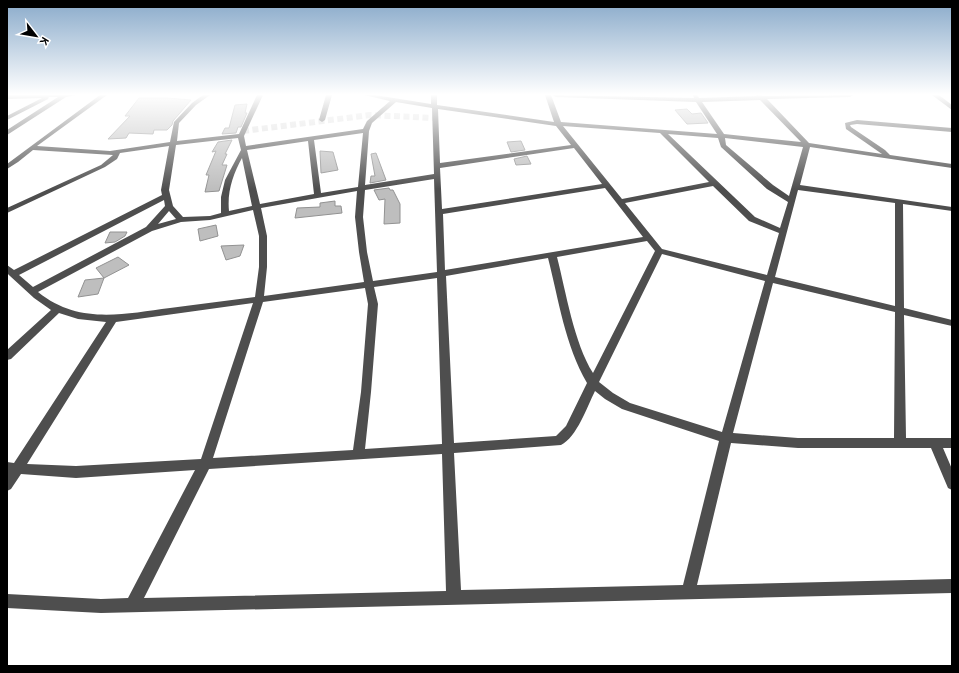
<svg xmlns="http://www.w3.org/2000/svg" width="959" height="673" font-family="Ubuntu,sans-serif">
<style>
.building{fill:#bebebe;stroke:#929292}
.lines{fill:none;stroke-linecap:round;stroke-linejoin:round}
.minor-tunnel{stroke:#d9d9d9;stroke-width:6;stroke-dasharray:6 3.5;stroke-linecap:butt}
.minor{fill:#4e4e4e;fill-rule:evenodd}
</style>
<rect width="100%" height="100%" fill="#fff"/>
<!-- building -->
<path class="building" d="M 139,98 L 167,98 L 191,100 L 173,121 L 172,125 L 167,130 L 154,130 L 153,134 L 129,133 L 126,138 L 108,139 L 130,116 L 125,116 Z
M 247,104 L 245,113 L 247,113 L 241,127 L 238,127 L 236,133 L 222,134 L 225,128 L 229,128 L 235,105 Z
M 687,109 L 692,114 L 701,113 L 708,123 L 687,124 L 675,110 Z
M 232,140 L 225,154 L 227,154 L 222,165 L 227,165 L 219,191 L 205,192 L 209,175 L 206,175 L 216,151 L 212,152 L 218,142 Z
M 521,141 L 525,150 L 511,152 L 507,142 Z
M 320,151 L 333,152 L 338,170 L 321,173 Z
M 376,153 L 386,180 L 370,183 L 371,176 L 375,176 L 371,154 Z
M 527,156 L 531,164 L 516,165 L 514,159 Z
M 389,188 L 390,190 L 393,190 L 400,204 L 400,223 L 384,224 L 385,199 L 379,200 L 374,190 Z
M 335,201 L 335,206 L 341,206 L 342,213 L 295,218 L 297,208 L 320,207 L 320,203 Z
M 216,225 L 218,236 L 200,241 L 198,229 Z
M 110,232 L 127,232 L 125,236 L 115,242 L 105,243 Z
M 244,245 L 240,256 L 226,260 L 221,246 Z
M 118,257 L 129,265 L 104,278 L 96,268 Z
M 104,278 L 98,294 L 78,297 L 85,280 Z"/>
<g class="lines">
<!-- minor-tunnel -->
<path class="minor-tunnel" d="M 243,131 L 370,115 L 436,118"/>
<!-- minor -->
<path class="minor" d="M 7,95 L 76,95 L 66,97 L 7,135 L 7,130 L 58,97 L 49,97 L 48,99 L 7,120 L 7,116 L 42,98 L 7,99 Z
M 100,95 L 107,95 L 37,146 L 110,151 L 170,142 L 174,122 L 192,103 L 203,95 L 210,95 L 196,105 L 179,123 L 177,141 L 239,134 L 257,95 L 263,95 L 244,136 L 246,146 L 363,129 L 367,121 L 390,101 L 364,95 L 375,95 L 431,104 L 431,95 L 437,95 L 437,105 L 554,122 L 545,95 L 551,95 L 561,122 L 717,134 L 696,102 L 556,97 L 553,95 L 694,98 L 693,95 L 697,95 L 699,98 L 757,96 L 756,95 L 763,96 L 853,95 L 850,97 L 767,99 L 809,143 L 882,154 L 846,129 L 845,123 L 857,120 L 952,128 L 952,132 L 857,124 L 850,125 L 851,127 L 885,150 L 890,155 L 952,164 L 952,168 L 810,147 L 800,185 L 952,207 L 952,211 L 903,204 L 904,308 L 952,320 L 952,326 L 904,315 L 906,438 L 952,438 L 952,448 L 943,448 L 952,469 L 952,490 L 948,488 L 931,448 L 798,448 L 731,443 L 697,585 L 952,579 L 952,593 L 101,613 L 7,608 L 7,594 L 101,599 L 128,598 L 195,470 L 76,478 L 21,474 L 11,489 L 7,491 L 7,462 L 14,463 L 106,322 L 78,319 L 59,313 L 11,359 L 7,360 L 7,350 L 51,310 L 34,298 L 10,276 L 7,273 L 7,265 L 14,270 L 162,195 L 161,190 L 169,146 L 120,153 L 117,159 L 105,167 L 7,213 L 7,208 L 101,165 L 113,155 L 33,150 L 18,162 L 7,169 L 7,164 ZM 760,100 L 801,142 L 724,134 L 702,102 ZM 396,102 L 432,108 L 434,174 L 365,185 L 369,131 L 372,123 ZM 438,109 L 556,126 L 571,145 L 440,163 ZM 563,126 L 660,133 L 709,182 L 622,199 ZM 363,133 L 358,187 L 321,193 L 314,140 ZM 668,134 L 718,138 L 721,147 L 767,189 L 788,202 L 780,228 L 755,217 ZM 238,138 L 241,150 L 225,180 L 221,197 L 221,213 L 210,216 L 183,217 L 173,206 L 169,190 L 176,145 ZM 725,138 L 803,147 L 789,196 L 773,185 L 726,145 ZM 308,141 L 314,194 L 260,204 L 247,150 ZM 574,148 L 602,184 L 442,209 L 440,168 ZM 242,158 L 252,206 L 229,211 C 227,192 233,174 242,158 ZM 434,179 L 437,272 L 373,281 L 367,252 L 363,217 L 365,190 ZM 713,186 L 749,221 L 779,233 L 767,275 L 662,249 L 625,203 ZM 605,188 L 643,237 L 445,270 L 443,214 ZM 798,190 L 895,203 L 895,306 L 775,277 ZM 357,191 L 355,217 L 359,252 L 364,282 L 264,296 L 267,267 L 267,236 L 261,208 ZM 164,200 L 165,206 L 146,227 L 33,287 L 19,275 ZM 253,210 L 259,236 L 259,267 L 255,297 C 227,301 198,304 170,308 C 123,314 79,325 38,292 L 152,231 L 181,222 L 210,220 ZM 169,211 L 176,219 L 158,224 ZM 647,241 L 655,251 L 593,373 C 574,343 566,292 557,257 ZM 662,254 L 765,281 L 722,432 L 630,403 L 613,393 L 599,382 ZM 548,258 C 559,301 565,345 587,383 L 566,426 L 556,436 L 454,443 L 446,276 ZM 437,278 L 442,444 L 365,449 L 371,392 L 378,304 L 374,287 ZM 773,283 L 895,312 L 894,438 L 798,438 L 733,433 ZM 365,288 L 368,304 L 361,392 L 353,450 L 213,458 L 263,302 ZM 253,303 L 201,459 L 76,466 L 27,464 L 116,322 ZM 595,391 L 605,399 L 622,409 L 719,441 L 683,585 L 461,590 L 454,453 L 561,445 C 577,437 587,407 595,391 ZM 442,454 L 446,591 L 144,598 L 209,469 Z
M 326,95 L 332,95 L 325,120 L 322,122 L 319,120 Z
M 932,95 L 939,95 L 952,105 L 952,110 Z"/>
</g>
<!-- sky -->
<linearGradient id="sky" x2="0" y2="1"><stop stop-color="#89aaca"/><stop offset="0.5" stop-color="#fff"/><stop offset="1" stop-color="#fff" stop-opacity="0"/></linearGradient>
<rect width="959" height="189" fill="url(#sky)"/>
<!-- border -->
<rect width="959" height="673" fill="none" stroke="#000000" stroke-width="16"/>
<!-- north arrow -->
<g transform="translate(36 36) rotate(121)" stroke="#ffffff" stroke-width="3" paint-order="stroke">
<path d="M0-3L7 15L0 10L-7 15Z" fill="#000000"/>
<text y="-6" font-size="11" font-weight="bold" text-anchor="middle" fill="#000000">K</text>
</g>
</svg>
